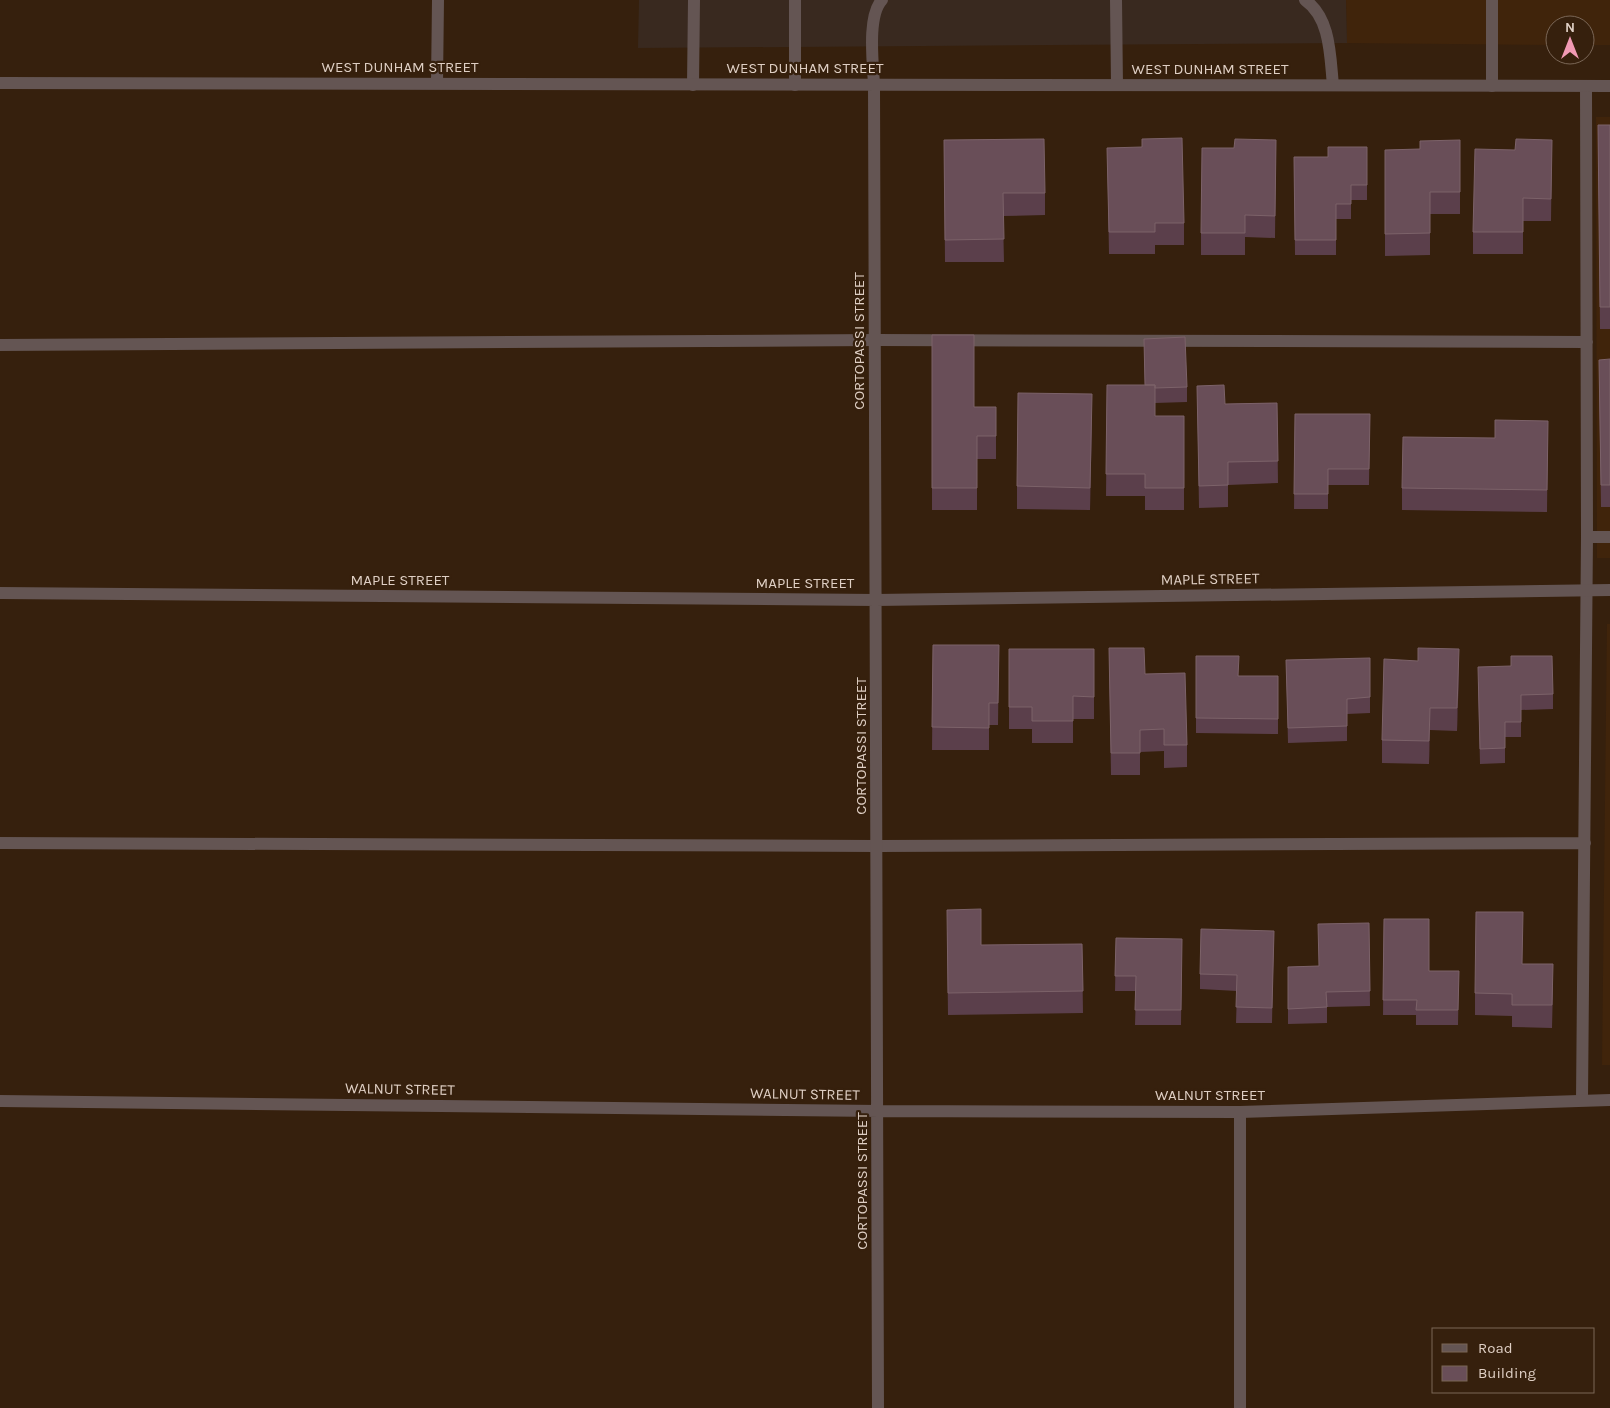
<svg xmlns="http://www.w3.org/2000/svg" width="1610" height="1408" font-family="Karla,sans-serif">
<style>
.built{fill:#40240b}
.education{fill:#39291f}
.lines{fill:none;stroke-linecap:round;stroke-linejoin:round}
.lane{stroke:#645553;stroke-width:12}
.street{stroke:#645553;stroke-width:12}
.wall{fill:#5b3f4b}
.shaded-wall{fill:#462c2d}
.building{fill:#694e58;stroke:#7c6269}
.labels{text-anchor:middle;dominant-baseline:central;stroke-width:4.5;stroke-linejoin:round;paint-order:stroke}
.street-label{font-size:15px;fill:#dfcfc4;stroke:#36200d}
</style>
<rect width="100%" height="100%" fill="#36200d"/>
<!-- built -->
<path class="built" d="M 1346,0 L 1610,0 L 1610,45 L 1585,45 L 1585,25 L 1555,25 L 1555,45 L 1347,43 Z
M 1596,117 L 1610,117 L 1610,558 L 1597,558 Z
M 1607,624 L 1610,624 L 1610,1065 L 1602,1065 Z"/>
<!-- education -->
<path class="education" d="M 639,0 L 1346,0 L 1347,43 L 638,48 Z"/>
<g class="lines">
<!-- lane -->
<path class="lane" d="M 795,0 L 795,85
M 1116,0 L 1117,85
M 1305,0 C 1331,18 1330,57 1333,85
M 1492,0 L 1492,86
M 693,85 L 694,0
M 874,85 C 873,63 867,16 882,0
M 0,345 L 875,340 L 1587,342
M 1587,537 L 1610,537
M 0,843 L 877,846 L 1585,843
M 1582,1099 L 1587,537 L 1586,86
M 1240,1408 L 1240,1112"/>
<!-- street -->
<path class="street" d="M 0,83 L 1610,86
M 437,83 L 438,0
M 874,85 L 878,1408
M 0,593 L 876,600 L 1610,590
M 0,1101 L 879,1111 L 1240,1112 L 1610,1100"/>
</g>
<!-- wall -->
<path class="wall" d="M 1598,125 L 1610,125 L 1610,329 L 1600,329 Z
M 944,140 L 1045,193 L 1045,215 L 1003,216 L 1004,262 L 945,262 Z
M 1276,140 L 1275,238 L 1245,237 L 1245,255 L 1201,255 L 1201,233 L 1234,148 Z
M 1460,140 L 1460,214 L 1430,214 L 1430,255 L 1385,256 L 1385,150 L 1420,149 Z
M 1552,140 L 1551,221 L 1523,221 L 1523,254 L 1473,254 L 1473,232 L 1515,150 Z
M 1367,147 L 1367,200 L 1351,200 L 1351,219 L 1336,219 L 1336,255 L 1295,255 L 1294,157 L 1328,157 Z
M 1107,148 L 1184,223 L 1184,245 L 1155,245 L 1155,254 L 1109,254 Z
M 932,335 L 974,407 L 996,407 L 996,459 L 977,459 L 977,510 L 932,510 Z
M 1144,339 L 1187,387 L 1187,402 L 1155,403 L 1155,416 L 1184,416 L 1184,510 L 1145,510 L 1145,496 L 1106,496 L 1107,385 L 1145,385 Z
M 1610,359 L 1610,507 L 1601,507 L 1599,382 Z
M 1197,386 L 1225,404 L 1277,403 L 1278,483 L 1228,485 L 1228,507 L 1199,508 Z
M 1295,414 L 1370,414 L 1369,485 L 1328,485 L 1328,509 L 1294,509 Z
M 1092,417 L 1090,510 L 1017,509 L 1017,486 Z
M 1548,421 L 1547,512 L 1402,510 L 1402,488 L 1495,438 Z
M 933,645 L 999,645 L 998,725 L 989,725 L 989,750 L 932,750 Z
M 1109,648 L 1145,674 L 1187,745 L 1187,767 L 1164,768 L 1164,751 L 1140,752 L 1140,775 L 1111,775 Z
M 1009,649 L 1094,649 L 1094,719 L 1073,719 L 1073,743 L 1032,743 L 1032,729 L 1009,729 Z
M 1196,656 L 1239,676 L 1278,676 L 1278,734 L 1196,733 Z
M 1286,660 L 1370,697 L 1370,713 L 1347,714 L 1347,741 L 1288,743 Z
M 1418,661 L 1459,672 L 1457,731 L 1430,730 L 1429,764 L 1382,763 L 1382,740 Z
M 1478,682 L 1553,694 L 1553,709 L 1521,710 L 1521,737 L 1505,737 L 1505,763 L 1480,764 Z
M 1384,919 L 1429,971 L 1459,971 L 1458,1025 L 1416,1025 L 1416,1015 L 1383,1015 Z
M 1369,923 L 1370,1006 L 1327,1007 L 1327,1023 L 1288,1024 L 1288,967 L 1319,966 Z
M 1274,931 L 1272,1023 L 1236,1023 L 1237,991 L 1200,989 L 1200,974 Z
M 947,932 L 981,945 L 1082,944 L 1083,1013 L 948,1015 Z
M 1116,938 L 1182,939 L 1181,1025 L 1135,1025 L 1136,991 L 1115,991 Z
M 1522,964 L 1553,987 L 1552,1028 L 1512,1027 L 1512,1016 L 1475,1015 L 1475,993 Z"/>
<!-- shaded-wall -->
<path class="shaded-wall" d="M 1092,394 L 1092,417 L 1090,510 L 1090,488 Z
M 1459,649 L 1459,672 L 1457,731 L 1457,708 Z
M 1430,708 L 1430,730 L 1429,764 L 1429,741 Z"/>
<!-- building -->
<path class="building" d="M 1598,125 L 1610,125 L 1610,307 L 1600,307 Z
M 1182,138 L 1184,223 L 1155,223 L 1155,232 L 1109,232 L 1107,148 L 1142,147 L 1142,139 Z
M 1044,139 L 1045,193 L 1003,193 L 1004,239 L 945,240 L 944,140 Z
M 1235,139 L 1276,140 L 1275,216 L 1245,215 L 1245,233 L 1201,233 L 1202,148 L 1234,148 Z
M 1516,139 L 1552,140 L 1551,199 L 1523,198 L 1523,232 L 1473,232 L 1475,149 L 1515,150 Z
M 1460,140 L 1460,192 L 1430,192 L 1430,233 L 1385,234 L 1385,150 L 1420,149 L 1420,141 Z
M 1328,147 L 1367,147 L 1367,185 L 1351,185 L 1351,204 L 1336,204 L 1336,240 L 1295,240 L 1294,157 L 1328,157 Z
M 932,335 L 974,335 L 974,407 L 996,407 L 996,436 L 977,436 L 977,488 L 932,488 Z
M 1185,337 L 1187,387 L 1155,388 L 1155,385 L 1145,385 L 1144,339 Z
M 1610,359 L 1610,485 L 1601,485 L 1599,360 Z
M 1107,385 L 1155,385 L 1155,416 L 1184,416 L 1184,488 L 1145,488 L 1145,474 L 1106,474 Z
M 1224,385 L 1225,404 L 1277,403 L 1278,461 L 1228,462 L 1228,485 L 1199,486 L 1197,386 Z
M 1018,393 L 1092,394 L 1090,488 L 1017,486 Z
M 1295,414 L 1370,414 L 1369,469 L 1328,469 L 1328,494 L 1294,494 Z
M 1495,420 L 1548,421 L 1547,490 L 1402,488 L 1403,437 L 1495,438 Z
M 933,645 L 999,645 L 998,703 L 989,703 L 989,728 L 932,727 Z
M 1109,648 L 1144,648 L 1145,674 L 1185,673 L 1187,745 L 1164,745 L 1164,729 L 1140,730 L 1140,753 L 1111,753 Z
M 1418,648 L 1459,649 L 1457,708 L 1430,708 L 1429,741 L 1382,740 L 1384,659 L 1418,661 Z
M 1009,649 L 1094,649 L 1094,697 L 1073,696 L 1073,721 L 1032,721 L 1032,707 L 1009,707 Z
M 1196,656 L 1239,656 L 1238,676 L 1278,676 L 1278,719 L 1196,718 Z
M 1511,656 L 1552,656 L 1553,694 L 1521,695 L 1521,722 L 1505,722 L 1505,748 L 1480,749 L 1478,667 L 1511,666 Z
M 1370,658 L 1370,697 L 1347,699 L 1347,726 L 1288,728 L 1286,660 Z
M 981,909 L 981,945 L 1082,944 L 1083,991 L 948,993 L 947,910 Z
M 1476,912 L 1523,912 L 1522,964 L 1553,964 L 1552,1005 L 1512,1005 L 1512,994 L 1475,993 Z
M 1384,919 L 1429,919 L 1429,971 L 1459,971 L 1458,1010 L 1416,1010 L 1417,1000 L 1383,1000 Z
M 1369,923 L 1370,991 L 1326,992 L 1327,1007 L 1288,1009 L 1288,967 L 1319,966 L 1318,924 Z
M 1201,929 L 1274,931 L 1272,1008 L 1236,1007 L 1237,975 L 1200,974 Z
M 1116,938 L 1182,939 L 1181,1010 L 1135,1010 L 1136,976 L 1115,976 Z"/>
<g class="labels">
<!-- street labels -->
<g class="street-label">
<text x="400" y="67">WEST DUNHAM STREET</text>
<text x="805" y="68">WEST DUNHAM STREET</text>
<text x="1210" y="69">WEST DUNHAM STREET</text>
<text transform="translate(859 341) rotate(-90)">CORTOPASSI STREET</text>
<text transform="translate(1210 579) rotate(-1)">MAPLE STREET</text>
<text x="400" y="580">MAPLE STREET</text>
<text x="805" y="583">MAPLE STREET</text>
<text transform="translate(861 746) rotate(-90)">CORTOPASSI STREET</text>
<text transform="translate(400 1089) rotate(1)">WALNUT STREET</text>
<text transform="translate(805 1094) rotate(1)">WALNUT STREET</text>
<text x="1210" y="1095">WALNUT STREET</text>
<text transform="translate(862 1181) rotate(-90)">CORTOPASSI STREET</text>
</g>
</g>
<!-- legend -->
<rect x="1432" y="1328" width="162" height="65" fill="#36200d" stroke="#7a6656"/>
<rect x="1442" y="1344" width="25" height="8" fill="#645553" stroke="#7a6656"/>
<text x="1478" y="1353" font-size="15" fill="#dfcfc4">Road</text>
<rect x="1442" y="1366" width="25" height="15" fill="#694e58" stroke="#7a6656"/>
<text x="1478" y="1378" font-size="15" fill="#dfcfc4">Building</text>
<!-- north arrow -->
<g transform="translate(1570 40)"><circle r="24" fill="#36200d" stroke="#7a6656"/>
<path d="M0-4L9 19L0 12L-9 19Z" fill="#f19ab4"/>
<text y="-8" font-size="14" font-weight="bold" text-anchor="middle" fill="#dfcfc4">N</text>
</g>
</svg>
